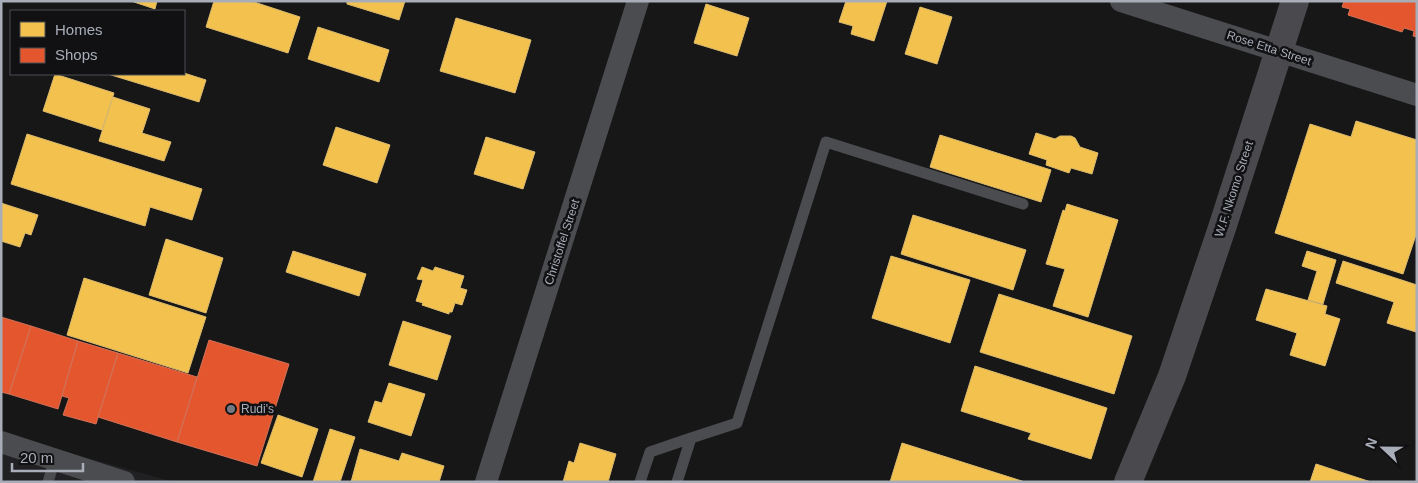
<svg xmlns="http://www.w3.org/2000/svg" width="1418" height="483" font-family="Arial,sans-serif">
<style>
.built{fill:#212123}
.homes{fill:#f2c14e;stroke:#dcbb6e}
.shops{fill:#e4572e;stroke:#d27157}
.lines{fill:none;stroke-linecap:round;stroke-linejoin:round}
.service{stroke:#4b4c50;stroke-width:11}
.minor{stroke:#4b4c50;stroke-width:22}
.secondary{stroke:#4a4a4e;stroke-width:28}
.poi-dot{fill:#757880;stroke:#111113;stroke-width:2}
.labels{text-anchor:middle;dominant-baseline:central;stroke-width:5;stroke-linejoin:round;paint-order:stroke}
.street-label{font-size:12px;fill:#a8adb8;stroke:#111113}
.poi-label{font-size:12px;fill:#a8adb8;stroke:#111113;text-anchor:start}
</style>
<rect width="100%" height="100%" fill="#171717"/>
<!-- built -->
<path class="built" d="M 1,434 L 174,482 L 1,482 Z"/>
<!-- homes -->
<path class="homes" d="M 131,1 L 157,1 L 155,9 Z
M 214,1 L 251,1 L 300,17 L 288,53 L 206,27 Z
M 347,1 L 405,1 L 399,20 L 347,4 Z
M 846,1 L 887,1 L 874,41 L 851,34 L 853,26 L 839,22 Z
M 706,4 L 749,18 L 737,56 L 694,43 Z
M 920,7 L 952,17 L 937,64 L 905,54 Z
M 456,18 L 531,40 L 515,93 L 440,71 Z
M 318,27 L 389,50 L 379,82 L 308,59 Z
M 184,73 L 206,80 L 199,102 L 108,74 Z
M 55,74 L 114,93 L 102,130 L 43,111 Z
M 113,97 L 150,109 L 142,133 L 171,142 L 164,161 L 99,141 Z
M 1356,121 L 1417,140 L 1417,232 L 1403,274 L 1275,233 L 1310,124 L 1351,137 Z
M 336,127 L 390,145 L 377,183 L 323,165 Z
M 1036,133 L 1055,139 L 1060,136 L 1071,136 L 1075,138 L 1080,147 L 1098,153 L 1092,174 L 1071,168 L 1069,173 L 1046,165 L 1047,160 L 1029,154 Z
M 27,134 L 202,189 L 192,220 L 150,207 L 145,226 L 11,184 Z
M 940,135 L 1051,170 L 1041,202 L 930,167 Z
M 486,137 L 535,152 L 523,189 L 474,174 Z
M 1,203 L 38,215 L 31,235 L 25,233 L 20,247 L 1,241 Z
M 1067,204 L 1118,220 L 1088,317 L 1053,306 L 1065,269 L 1046,264 L 1063,210 L 1065,211 Z
M 913,215 L 1026,250 L 1013,290 L 901,254 Z
M 166,239 L 223,258 L 206,313 L 149,295 Z
M 293,251 L 366,274 L 359,296 L 286,272 Z
M 1307,251 L 1336,260 L 1323,304 L 1308,300 L 1317,271 L 1302,266 Z
M 891,256 L 970,280 L 950,343 L 872,318 Z
M 1343,261 L 1417,285 L 1416,332 L 1387,323 L 1394,302 L 1336,283 Z
M 422,267 L 433,271 L 435,267 L 464,276 L 460,288 L 467,290 L 462,305 L 455,303 L 452,312 L 449,312 L 449,314 L 422,305 L 423,303 L 416,301 L 423,280 L 417,279 Z
M 84,278 L 206,317 L 188,373 L 67,335 Z
M 1266,289 L 1327,306 L 1325,314 L 1340,319 L 1325,366 L 1290,355 L 1297,333 L 1256,320 Z
M 999,294 L 1132,336 L 1114,394 L 980,352 Z
M 403,321 L 451,336 L 437,380 L 389,365 Z
M 975,366 L 1107,408 L 1091,459 L 1028,439 L 1031,433 L 961,411 Z
M 389,383 L 425,394 L 411,436 L 368,422 L 375,401 L 382,403 Z
M 278,415 L 318,429 L 302,477 L 261,463 Z
M 330,429 L 355,437 L 340,482 L 313,482 Z
M 580,443 L 616,454 L 608,482 L 563,482 L 569,461 L 574,463 Z
M 902,443 L 1025,482 L 890,482 Z
M 360,449 L 399,461 L 402,453 L 444,466 L 439,482 L 351,482 Z
M 1316,464 L 1371,482 L 1310,482 Z"/>
<!-- shops -->
<path class="shops" d="M 1344,1 L 1417,1 L 1417,37 L 1413,36 L 1414,31 L 1404,28 L 1402,32 L 1348,15 L 1350,9 L 1342,7 Z
M 1,317 L 31,326 L 9,394 L 1,392 Z
M 31,326 L 78,341 L 58,409 L 9,394 Z
M 209,340 L 289,364 L 257,466 L 177,442 Z
M 78,341 L 118,353 L 96,424 L 63,415 L 69,398 L 62,396 Z
M 118,353 L 197,377 L 177,442 L 98,417 Z"/>
<g class="lines">
<!-- service -->
<path class="service" d="M 691,438 L 737,423 L 826,142 L 1023,204
M 48,482 L 55,459
M 640,482 L 650,452 L 691,438 L 677,482"/>
<!-- minor -->
<path class="minor" d="M 1121,1 L 1417,95
M 1,442 L 124,482
M 486,482 L 638,1"/>
<!-- secondary -->
<path class="secondary" d="M 1128,482 L 1172,376 L 1222,228 L 1295,1"/>
</g>
<!-- markers -->
<circle class="poi-dot" cx="231" cy="409" r="5"/>
<g class="labels">
<!-- street labels -->
<g class="street-label">
<text transform="translate(1269 48) rotate(18)">Rose Etta Street</text>
<text transform="translate(1234 189) rotate(-72)">W.F. Nkomo Street</text>
<text transform="translate(562 242) rotate(-72)">Christoffel Street</text>
</g>
<!-- poi labels -->
<g class="poi-label">
<text x="241" y="409">Rudi's</text>
</g>
</g>
<!-- border -->
<rect width="1418" height="483" fill="none" stroke="#a8adb8" stroke-width="5"/>
<!-- legend -->
<rect x="10" y="10" width="175" height="65" fill="#111113" stroke="#4d4f55"/>
<rect x="20" y="22" width="25" height="15" fill="#f2c14e" stroke="#4d4f55"/>
<text x="55" y="35" font-size="15" fill="#a8adb8">Homes</text>
<rect x="20" y="48" width="25" height="15" fill="#e4572e" stroke="#4d4f55"/>
<text x="55" y="60" font-size="15" fill="#a8adb8">Shops</text>
<!-- north arrow -->
<g transform="translate(1383 448) rotate(292)" stroke="#111113" stroke-width="4" paint-order="stroke">
<path d="M0-4L9 19L0 12L-9 19Z" fill="#a8adb8"/>
<text y="-8" font-size="14" font-weight="bold" text-anchor="middle" fill="#a8adb8">N</text>
</g>
<!-- scale -->
<path d="M12 463v8h71v-8" fill="none" stroke="#a8adb8" stroke-width="2.5"/>
<text x="20" y="463" font-size="15" fill="#a8adb8" stroke="#111113" stroke-width="4" paint-order="stroke">20 m</text>
</svg>
